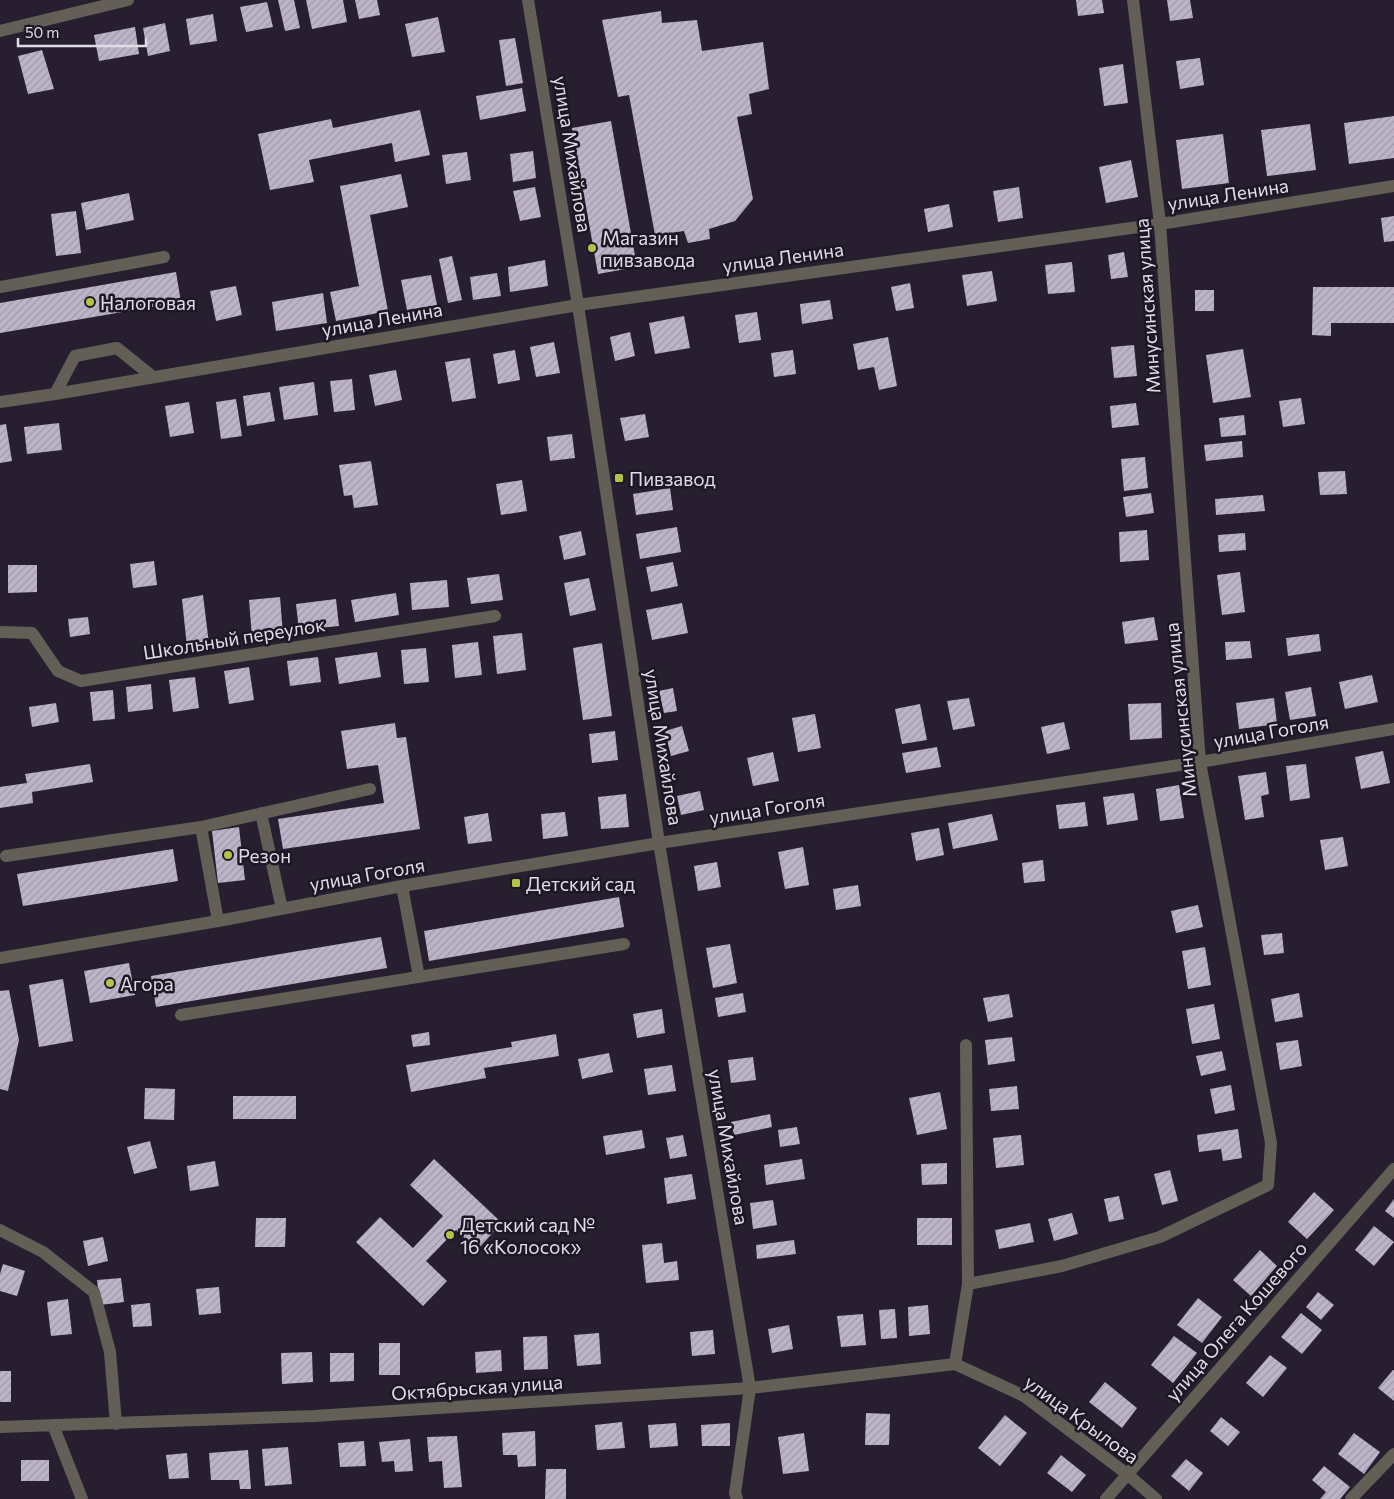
<svg xmlns="http://www.w3.org/2000/svg" width="1394" height="1499" font-family="Commissioner,sans-serif">
<style>
.building{fill:url(#building-hatch)}
.lines{fill:none;stroke-linecap:round;stroke-linejoin:round}
.minor{stroke:#635f57;stroke-width:12}
.poi-dot{fill:#b5c24a;stroke:#1d1625;stroke-width:2}
.labels{text-anchor:middle;dominant-baseline:central;stroke-width:5;stroke-linejoin:round;paint-order:stroke}
.street-label{font-size:19px;fill:#e0dbe5;stroke:#1d1625}
.poi-label{font-size:19px;fill:#e0dbe5;stroke:#1d1625;text-anchor:start}
</style>
<defs>
<pattern id="building-hatch" width="6" height="6" patternUnits="userSpaceOnUse" patternTransform="scale(1.25)"><rect width="6" height="6" fill="#beb4c9"/><path d="M-1 1l2-2M0 6l6-6M5 7l2-2" fill="none" stroke="#9f98a8"/></pattern>
</defs>
<rect width="100%" height="100%" fill="#271f2f"/>
<!-- building -->
<path class="building" d="M 278,0 L 294,0 L 300,28 L 285,31 Z
M 306,0 L 343,0 L 347,22 L 312,29 Z
M 355,0 L 377,0 L 380,15 L 359,19 Z
M 1076,0 L 1102,0 L 1104,13 L 1078,16 Z
M 1167,0 L 1190,0 L 1193,18 L 1170,21 Z
M 267,2 L 273,27 L 246,32 L 240,7 Z
M 661,11 L 662,23 L 697,20 L 702,51 L 763,42 L 769,89 L 749,94 L 752,114 L 737,117 L 753,199 L 735,221 L 709,229 L 710,239 L 688,243 L 684,231 L 655,235 L 629,95 L 618,97 L 602,20 Z
M 213,14 L 217,41 L 190,45 L 186,19 Z
M 438,17 L 445,52 L 412,57 L 405,24 Z
M 165,23 L 170,51 L 148,56 L 143,28 Z
M 135,27 L 139,54 L 99,61 L 94,35 Z
M 515,38 L 523,83 L 506,86 L 499,40 Z
M 42,50 L 54,89 L 28,94 L 18,56 Z
M 1200,58 L 1204,85 L 1180,89 L 1176,61 Z
M 1123,64 L 1128,103 L 1104,106 L 1099,68 Z
M 522,88 L 526,111 L 480,120 L 476,96 Z
M 420,110 L 430,155 L 395,162 L 392,143 L 309,160 L 314,182 L 270,190 L 258,134 L 331,119 L 333,128 Z
M 1394,116 L 1394,158 L 1349,164 L 1344,123 Z
M 611,121 L 637,267 L 598,274 L 572,128 Z
M 1310,124 L 1316,170 L 1267,176 L 1261,130 Z
M 1223,134 L 1229,183 L 1182,189 L 1176,140 Z
M 533,151 L 536,178 L 513,182 L 510,154 Z
M 467,152 L 471,180 L 446,184 L 442,155 Z
M 1131,160 L 1138,197 L 1106,203 L 1099,167 Z
M 401,174 L 408,207 L 370,215 L 388,311 L 336,321 L 330,292 L 359,286 L 340,186 Z
M 535,187 L 541,217 L 520,221 L 513,191 Z
M 1019,187 L 1023,218 L 998,222 L 993,191 Z
M 129,193 L 134,220 L 86,230 L 81,203 Z
M 949,204 L 953,227 L 928,232 L 924,209 Z
M 76,211 L 81,253 L 56,256 L 51,214 Z
M 1394,216 L 1394,241 L 1384,242 L 1381,218 Z
M 1124,252 L 1128,277 L 1111,279 L 1108,255 Z
M 452,256 L 462,300 L 448,303 L 439,259 Z
M 545,260 L 548,286 L 510,292 L 508,267 Z
M 1072,262 L 1075,292 L 1048,294 L 1045,265 Z
M 992,271 L 997,301 L 967,306 L 962,275 Z
M 176,272 L 181,302 L 0,333 L 0,303 Z
M 497,273 L 501,296 L 473,300 L 470,277 Z
M 431,275 L 437,305 L 407,310 L 401,280 Z
M 910,283 L 914,308 L 896,311 L 891,287 Z
M 236,286 L 242,315 L 216,321 L 210,291 Z
M 1313,287 L 1394,287 L 1394,323 L 1331,323 L 1331,336 L 1312,335 Z
M 1195,290 L 1214,290 L 1214,311 L 1195,311 Z
M 323,293 L 327,323 L 276,331 L 272,302 Z
M 830,300 L 833,319 L 802,324 L 800,304 Z
M 757,312 L 761,340 L 739,343 L 735,315 Z
M 684,316 L 690,348 L 655,354 L 649,323 Z
M 630,332 L 635,356 L 615,361 L 610,337 Z
M 888,337 L 897,386 L 879,390 L 874,367 L 858,370 L 853,344 Z
M 554,342 L 560,373 L 536,377 L 530,347 Z
M 1134,345 L 1137,376 L 1114,378 L 1111,347 Z
M 1243,349 L 1251,397 L 1213,403 L 1206,355 Z
M 515,350 L 520,380 L 498,384 L 493,354 Z
M 793,350 L 796,374 L 774,377 L 771,353 Z
M 470,358 L 476,398 L 452,402 L 445,362 Z
M 396,370 L 402,400 L 375,406 L 369,375 Z
M 352,379 L 355,410 L 334,412 L 330,381 Z
M 314,382 L 318,415 L 284,420 L 279,387 Z
M 270,392 L 275,421 L 247,426 L 243,396 Z
M 1301,398 L 1305,424 L 1283,427 L 1279,401 Z
M 236,399 L 242,436 L 221,439 L 216,402 Z
M 189,402 L 194,433 L 170,437 L 165,406 Z
M 1136,403 L 1139,425 L 1112,428 L 1110,406 Z
M 645,414 L 649,437 L 625,441 L 620,418 Z
M 1244,415 L 1246,435 L 1221,437 L 1219,418 Z
M 59,423 L 62,450 L 27,454 L 24,427 Z
M 6,424 L 12,461 L 0,463 L 0,425 Z
M 572,434 L 575,458 L 550,461 L 547,437 Z
M 1242,441 L 1243,457 L 1206,461 L 1204,445 Z
M 1145,457 L 1148,488 L 1124,491 L 1121,459 Z
M 371,461 L 378,505 L 354,508 L 352,495 L 344,496 L 339,465 Z
M 1345,471 L 1347,494 L 1320,495 L 1318,472 Z
M 522,480 L 527,511 L 501,515 L 496,484 Z
M 670,488 L 673,510 L 636,515 L 633,494 Z
M 1151,493 L 1154,513 L 1126,517 L 1123,497 Z
M 1263,495 L 1265,511 L 1216,515 L 1215,499 Z
M 677,527 L 681,552 L 640,559 L 636,534 Z
M 1147,530 L 1149,560 L 1120,562 L 1119,532 Z
M 581,531 L 586,555 L 564,560 L 559,536 Z
M 1245,533 L 1246,550 L 1219,552 L 1218,535 Z
M 154,561 L 157,585 L 133,588 L 130,564 Z
M 673,562 L 678,586 L 651,592 L 646,567 Z
M 8,565 L 37,565 L 37,592 L 8,593 Z
M 1240,572 L 1245,612 L 1222,615 L 1217,575 Z
M 499,574 L 503,600 L 471,604 L 467,578 Z
M 589,578 L 596,610 L 570,616 L 564,583 Z
M 447,580 L 449,607 L 412,610 L 410,583 Z
M 396,593 L 399,615 L 355,622 L 351,600 Z
M 203,595 L 209,644 L 187,647 L 182,599 Z
M 280,597 L 283,634 L 252,637 L 249,600 Z
M 336,599 L 339,626 L 299,630 L 296,604 Z
M 682,603 L 688,633 L 652,640 L 646,610 Z
M 88,617 L 90,634 L 70,637 L 68,619 Z
M 1154,617 L 1158,640 L 1125,644 L 1122,622 Z
M 522,633 L 526,670 L 497,674 L 493,636 Z
M 1319,634 L 1321,651 L 1288,656 L 1286,638 Z
M 1250,641 L 1252,658 L 1226,660 L 1225,642 Z
M 478,642 L 482,675 L 455,678 L 452,645 Z
M 602,643 L 612,716 L 583,720 L 573,648 Z
M 426,648 L 429,682 L 404,684 L 401,650 Z
M 377,652 L 381,677 L 339,684 L 335,658 Z
M 318,657 L 321,682 L 290,686 L 287,661 Z
M 249,667 L 254,700 L 229,704 L 224,671 Z
M 1372,675 L 1378,702 L 1345,709 L 1339,682 Z
M 195,677 L 199,708 L 173,712 L 169,680 Z
M 151,684 L 153,709 L 128,712 L 126,687 Z
M 1311,687 L 1316,716 L 1290,720 L 1285,692 Z
M 673,688 L 677,711 L 664,713 L 659,691 Z
M 113,690 L 115,719 L 93,721 L 90,692 Z
M 969,698 L 975,726 L 953,730 L 947,701 Z
M 1274,698 L 1277,724 L 1239,729 L 1236,703 Z
M 56,703 L 59,722 L 32,727 L 29,707 Z
M 1161,703 L 1162,738 L 1130,740 L 1128,704 Z
M 920,704 L 927,740 L 902,744 L 895,709 Z
M 815,714 L 821,748 L 798,752 L 792,718 Z
M 1064,722 L 1070,749 L 1047,754 L 1041,727 Z
M 395,723 L 397,738 L 406,737 L 420,829 L 283,849 L 278,819 L 384,803 L 378,765 L 347,769 L 341,731 Z
M 682,726 L 689,751 L 671,756 L 665,731 Z
M 615,731 L 618,760 L 592,763 L 589,734 Z
M 937,747 L 941,767 L 906,773 L 902,753 Z
M 1383,751 L 1390,783 L 1361,789 L 1355,757 Z
M 773,752 L 779,781 L 753,786 L 747,758 Z
M 90,764 L 93,782 L 32,792 L 33,803 L 0,808 L 0,787 L 27,783 L 25,774 Z
M 1306,764 L 1310,798 L 1290,801 L 1286,766 Z
M 1266,772 L 1269,794 L 1261,796 L 1264,817 L 1245,820 L 1238,776 Z
M 1179,785 L 1184,818 L 1160,821 L 1156,789 Z
M 700,791 L 704,810 L 681,815 L 677,796 Z
M 1134,793 L 1138,820 L 1107,825 L 1103,797 Z
M 626,794 L 629,827 L 601,829 L 598,797 Z
M 1085,802 L 1088,826 L 1059,829 L 1056,805 Z
M 565,812 L 568,836 L 543,839 L 541,814 Z
M 488,813 L 492,841 L 468,844 L 464,817 Z
M 992,814 L 998,840 L 953,849 L 948,823 Z
M 239,827 L 245,880 L 218,883 L 212,831 Z
M 939,828 L 944,855 L 916,861 L 911,833 Z
M 1343,837 L 1348,866 L 1325,870 L 1320,840 Z
M 803,847 L 809,885 L 785,889 L 778,852 Z
M 173,849 L 178,881 L 23,906 L 17,874 Z
M 1043,860 L 1045,881 L 1024,883 L 1022,863 Z
M 717,862 L 721,887 L 698,891 L 694,866 Z
M 858,885 L 861,906 L 836,910 L 833,889 Z
M 619,897 L 624,927 L 429,961 L 424,931 Z
M 1198,905 L 1203,927 L 1176,933 L 1171,911 Z
M 1282,933 L 1284,953 L 1264,955 L 1261,935 Z
M 381,937 L 387,968 L 156,1007 L 151,976 Z
M 730,944 L 737,983 L 713,988 L 706,948 Z
M 1205,947 L 1211,985 L 1188,989 L 1182,951 Z
M 129,963 L 135,995 L 90,1003 L 84,971 Z
M 63,979 L 73,1041 L 39,1047 L 29,985 Z
M 9,990 L 19,1040 L 8,1091 L 0,1089 L 0,991 Z
M 743,993 L 746,1012 L 718,1017 L 715,998 Z
M 1299,993 L 1303,1017 L 1275,1022 L 1271,999 Z
M 1009,994 L 1013,1017 L 988,1022 L 983,998 Z
M 1214,1004 L 1220,1039 L 1192,1044 L 1186,1009 Z
M 662,1009 L 665,1033 L 637,1038 L 633,1014 Z
M 429,1032 L 430,1045 L 413,1047 L 411,1035 Z
M 556,1034 L 559,1056 L 484,1068 L 486,1078 L 411,1092 L 406,1065 L 512,1047 L 511,1042 Z
M 1012,1037 L 1015,1061 L 988,1065 L 985,1040 Z
M 1298,1040 L 1302,1066 L 1280,1070 L 1276,1043 Z
M 1222,1051 L 1226,1070 L 1201,1076 L 1196,1056 Z
M 609,1053 L 613,1072 L 582,1079 L 578,1059 Z
M 753,1057 L 756,1080 L 731,1083 L 728,1060 Z
M 672,1065 L 676,1091 L 648,1095 L 644,1069 Z
M 1231,1085 L 1235,1110 L 1215,1114 L 1210,1089 Z
M 1017,1086 L 1019,1109 L 991,1111 L 989,1089 Z
M 145,1088 L 175,1089 L 174,1120 L 144,1119 Z
M 940,1092 L 947,1129 L 917,1135 L 909,1098 Z
M 233,1096 L 296,1096 L 296,1119 L 233,1119 Z
M 770,1114 L 772,1127 L 734,1135 L 731,1122 Z
M 797,1127 L 800,1144 L 780,1147 L 778,1130 Z
M 1238,1129 L 1242,1158 L 1223,1161 L 1221,1149 L 1199,1152 L 1197,1135 Z
M 642,1130 L 645,1148 L 606,1155 L 603,1136 Z
M 683,1135 L 687,1156 L 670,1159 L 666,1138 Z
M 1021,1135 L 1024,1165 L 996,1168 L 993,1138 Z
M 150,1141 L 157,1168 L 134,1174 L 127,1147 Z
M 434,1159 L 502,1223 L 477,1250 L 456,1230 L 426,1261 L 447,1281 L 423,1306 L 356,1242 L 380,1217 L 413,1248 L 443,1216 L 410,1185 Z
M 802,1159 L 805,1179 L 766,1185 L 764,1165 Z
M 215,1161 L 219,1186 L 190,1191 L 187,1166 Z
M 947,1163 L 947,1184 L 922,1185 L 921,1164 Z
M 1170,1170 L 1178,1201 L 1162,1205 L 1154,1174 Z
M 692,1174 L 696,1199 L 667,1204 L 664,1178 Z
M 1314,1192 L 1334,1210 L 1307,1239 L 1288,1222 Z
M 1119,1196 L 1124,1219 L 1109,1222 L 1104,1199 Z
M 1394,1199 L 1394,1218 L 1385,1211 Z
M 773,1200 L 777,1225 L 753,1229 L 750,1203 Z
M 1072,1213 L 1078,1234 L 1054,1241 L 1048,1219 Z
M 256,1218 L 286,1218 L 285,1247 L 255,1247 Z
M 917,1218 L 952,1218 L 952,1245 L 917,1245 Z
M 1030,1223 L 1034,1242 L 999,1249 L 995,1230 Z
M 1374,1226 L 1394,1242 L 1374,1266 L 1355,1250 Z
M 103,1237 L 108,1261 L 88,1266 L 83,1241 Z
M 794,1240 L 796,1254 L 757,1259 L 756,1245 Z
M 662,1243 L 664,1263 L 677,1261 L 679,1280 L 646,1283 L 642,1245 Z
M 1260,1250 L 1277,1266 L 1251,1296 L 1233,1280 Z
M 3,1264 L 25,1271 L 17,1296 L 0,1291 L 0,1274 Z
M 121,1278 L 124,1302 L 100,1305 L 97,1280 Z
M 219,1287 L 221,1313 L 199,1315 L 196,1289 Z
M 1318,1292 L 1334,1305 L 1321,1320 L 1306,1307 Z
M 1198,1298 L 1222,1317 L 1202,1343 L 1177,1325 Z
M 68,1299 L 72,1334 L 51,1336 L 47,1302 Z
M 150,1303 L 152,1326 L 133,1327 L 131,1305 Z
M 928,1305 L 930,1334 L 909,1336 L 908,1307 Z
M 895,1309 L 897,1338 L 881,1339 L 879,1310 Z
M 1301,1313 L 1322,1330 L 1302,1354 L 1281,1337 Z
M 863,1314 L 866,1345 L 841,1347 L 837,1316 Z
M 789,1325 L 793,1349 L 772,1353 L 768,1329 Z
M 713,1330 L 715,1354 L 692,1356 L 690,1332 Z
M 599,1333 L 601,1364 L 577,1366 L 574,1335 Z
M 547,1336 L 548,1369 L 524,1370 L 523,1337 Z
M 1174,1336 L 1197,1353 L 1173,1383 L 1151,1365 Z
M 379,1343 L 400,1343 L 400,1375 L 379,1375 Z
M 501,1350 L 502,1371 L 476,1373 L 475,1352 Z
M 312,1352 L 313,1382 L 282,1384 L 281,1353 Z
M 330,1353 L 354,1353 L 354,1381 L 330,1382 Z
M 1270,1355 L 1287,1368 L 1263,1397 L 1246,1383 Z
M 1393,1370 L 1394,1370 L 1394,1401 L 1378,1388 Z
M 0,1371 L 11,1371 L 11,1402 L 0,1402 Z
M 1105,1382 L 1137,1408 L 1122,1428 L 1089,1402 Z
M 866,1413 L 890,1414 L 889,1445 L 865,1445 Z
M 1005,1415 L 1027,1433 L 1000,1466 L 978,1448 Z
M 1221,1417 L 1240,1432 L 1228,1446 L 1210,1431 Z
M 622,1422 L 625,1448 L 597,1450 L 595,1425 Z
M 676,1423 L 678,1446 L 650,1448 L 648,1425 Z
M 730,1423 L 730,1446 L 702,1446 L 701,1425 Z
M 535,1431 L 536,1466 L 518,1467 L 517,1455 L 503,1455 L 502,1433 Z
M 804,1433 L 809,1471 L 783,1474 L 778,1437 Z
M 1354,1433 L 1380,1452 L 1364,1474 L 1338,1454 Z
M 457,1436 L 462,1487 L 444,1488 L 442,1461 L 429,1462 L 427,1437 Z
M 410,1439 L 413,1471 L 395,1472 L 394,1461 L 382,1462 L 379,1442 Z
M 364,1441 L 366,1466 L 340,1467 L 338,1443 Z
M 288,1447 L 292,1484 L 265,1486 L 262,1449 Z
M 248,1450 L 251,1489 L 240,1489 L 239,1480 L 211,1480 L 209,1453 Z
M 187,1453 L 189,1478 L 169,1479 L 166,1455 Z
M 1061,1455 L 1086,1475 L 1072,1492 L 1047,1473 Z
M 1186,1459 L 1203,1473 L 1189,1491 L 1171,1476 Z
M 21,1460 L 49,1460 L 49,1481 L 21,1481 Z
M 1324,1466 L 1350,1487 L 1340,1499 L 1320,1499 L 1326,1492 L 1312,1480 Z
M 546,1469 L 566,1469 L 566,1499 L 545,1499 Z"/>
<g class="lines">
<!-- minor -->
<path class="minor" d="M 528,0 L 578,305 L 659,843 L 750,1388 L 735,1493 L 737,1499
M 0,31 L 128,0
M 0,287 L 164,257
M 55,394 L 75,356 L 117,348 L 153,377
M 0,402 L 55,394 L 578,305 L 1160,224 L 1394,186
M 0,632 L 32,633 L 58,671 L 81,681 L 495,616
M 261,813 L 282,909
M 201,827 L 218,921
M 6,856 L 201,827 L 370,789
M 402,886 L 419,977
M 0,958 L 218,921 L 402,886 L 659,843 L 1200,762 L 1394,729
M 181,1015 L 624,944
M 0,1230 L 43,1252 L 94,1292 L 110,1352 L 116,1424
M 968,1284 L 1062,1266 L 1160,1237 L 1268,1185 L 1271,1143 L 1200,762 L 1160,224 L 1133,0
M 955,1364 L 968,1284 L 966,1045
M 955,1364 L 1024,1396 L 1127,1474 L 1156,1499
M 53,1425 L 82,1499
M 0,1427 L 314,1416 L 750,1388 L 955,1364
M 1106,1499 L 1394,1169
M 1351,1499 L 1394,1454"/>
</g>
<!-- markers -->
<g class="poi-dot">
<circle cx="592" cy="248" r="5"/>
<circle cx="90" cy="302" r="5"/>
<rect x="614" y="473" width="10" height="10" rx="2.5"/>
<circle cx="228" cy="855" r="5"/>
<rect x="511" y="878" width="10" height="10" rx="2.5"/>
<circle cx="110" cy="983" r="5"/>
<circle cx="450" cy="1235" r="5"/>
</g>
<g class="labels">
<!-- street labels -->
<g class="street-label">
<text transform="translate(573 154) rotate(81)">улица Михайлова</text>
<text transform="translate(1228 194) rotate(-9)">улица Ленина</text>
<text transform="translate(783 257) rotate(-8)">улица Ленина</text>
<text transform="translate(1147 306) rotate(-94)">Минусинская улица</text>
<text transform="translate(382 319) rotate(-10)">улица Ленина</text>
<text transform="translate(234 638) rotate(-9)">Школьный переулок</text>
<text transform="translate(1180 710) rotate(-96)">Минусинская улица</text>
<text transform="translate(1271 731) rotate(-10)">улица Гоголя</text>
<text transform="translate(664 747) rotate(81)">улица Михайлова</text>
<text transform="translate(767 808) rotate(-9)">улица Гоголя</text>
<text transform="translate(367 874) rotate(-10)">улица Гоголя</text>
<text transform="translate(729 1147) rotate(80)">улица Михайлова</text>
<text transform="translate(1236 1321) rotate(-49)">улица Олега Кошевого</text>
<text transform="translate(477 1387) rotate(-4)">Октябрьская улица</text>
<text transform="translate(1082 1419) rotate(36)">улица Крылова</text>
</g>
<!-- poi labels -->
<g class="poi-label">
<text x="602" y="237">Магазин<tspan x="602" dy="22">пивзавода</tspan></text>
<text x="100" y="302">Налоговая</text>
<text x="629" y="478">Пивзавод</text>
<text x="238" y="855">Резон</text>
<text x="526" y="883">Детский сад</text>
<text x="120" y="983">Агора</text>
<text x="460" y="1224">Детский сад №<tspan x="460" dy="22">16 «Колосок»</tspan></text>
</g>
</g>
<!-- scale -->
<path d="M18 38v8h128v-8" fill="none" stroke="#e0dbe5" stroke-width="2.5"/>
<text x="25" y="38" font-size="15" fill="#e0dbe5" stroke="#1d1625" stroke-width="4" paint-order="stroke">50 m</text>
</svg>
